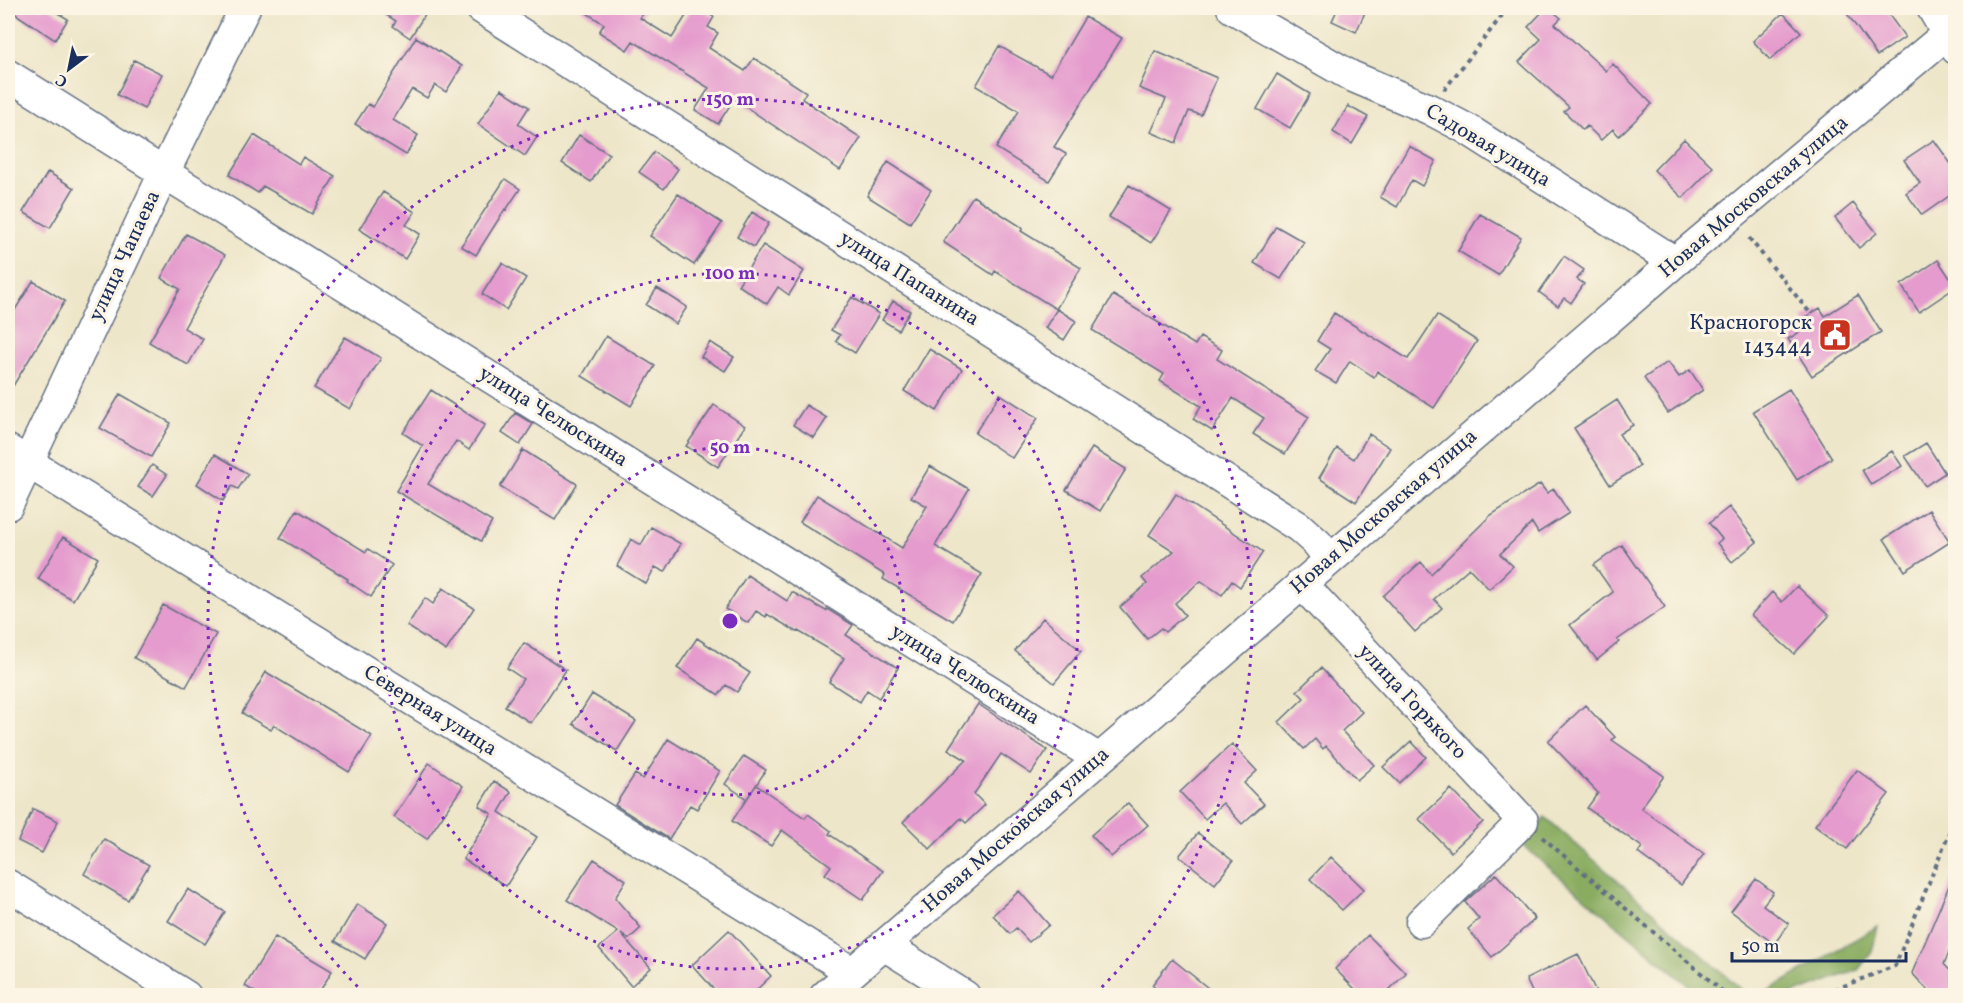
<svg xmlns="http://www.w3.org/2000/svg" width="1963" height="1003" font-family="Vollkorn,serif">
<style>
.forest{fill:#89ac60;stroke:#526e5f;stroke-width:1.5}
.building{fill:#e59bcd}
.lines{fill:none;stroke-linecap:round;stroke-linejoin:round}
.minor-casing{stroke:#646f83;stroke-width:33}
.path{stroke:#646f83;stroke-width:4;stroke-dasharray:4.5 4.5;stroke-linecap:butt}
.minor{stroke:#fff;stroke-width:30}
.ring{fill:none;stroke:#7b2cbf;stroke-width:3;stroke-dasharray:3 6}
.labels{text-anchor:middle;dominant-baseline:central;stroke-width:6;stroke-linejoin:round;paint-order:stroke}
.street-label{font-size:21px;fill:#1b2f5e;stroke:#fcf5e5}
.poi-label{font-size:21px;fill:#1b2f5e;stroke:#fcf5e5;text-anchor:end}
.centre{fill:#7b2cbf;stroke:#fcf5e5;stroke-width:3}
.ring-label{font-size:18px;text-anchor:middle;font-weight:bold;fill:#7b2cbf;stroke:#fcf5e5;stroke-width:6;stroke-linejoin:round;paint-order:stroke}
</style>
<rect width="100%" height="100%" fill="#fcf5e5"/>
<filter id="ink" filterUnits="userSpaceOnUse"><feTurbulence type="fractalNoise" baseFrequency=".0167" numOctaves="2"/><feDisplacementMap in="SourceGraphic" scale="12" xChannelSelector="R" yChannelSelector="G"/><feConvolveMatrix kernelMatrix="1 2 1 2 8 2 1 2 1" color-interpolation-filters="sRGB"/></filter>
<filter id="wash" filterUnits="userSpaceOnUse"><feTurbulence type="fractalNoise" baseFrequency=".008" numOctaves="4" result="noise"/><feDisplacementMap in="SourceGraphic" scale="24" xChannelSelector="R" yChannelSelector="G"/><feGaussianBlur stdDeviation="1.35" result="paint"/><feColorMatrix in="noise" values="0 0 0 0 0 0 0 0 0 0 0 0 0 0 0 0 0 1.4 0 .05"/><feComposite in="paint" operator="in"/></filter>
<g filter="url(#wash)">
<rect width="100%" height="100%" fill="#ede6c9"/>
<!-- forest -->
<path class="forest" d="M 1545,817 L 1748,995 L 1700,995 L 1522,845 Z
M 1878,926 L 1872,952 L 1858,970 L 1790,995 L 1761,995 Z"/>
<g id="blocks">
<!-- building -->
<path class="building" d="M 8,8 L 49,8 L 68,19 L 55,40 L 8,9 Z
M 375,8 L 429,8 L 410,38 L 393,26 L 396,21 Z
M 579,8 L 647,8 L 640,18 L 672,38 L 691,8 L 700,8 L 714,17 L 708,27 L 718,33 L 709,48 L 745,71 L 754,58 L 806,92 L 802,99 L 861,138 L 840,170 L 734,99 L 718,124 L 695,110 L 709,88 L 633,41 L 627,50 L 599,32 L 604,24 Z
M 1338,8 L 1367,8 L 1356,32 L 1332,21 Z
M 1546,8 L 1549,8 L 1561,18 L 1555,24 L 1606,71 L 1613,64 L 1652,104 L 1619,136 L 1613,129 L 1601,140 L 1587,126 L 1583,130 L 1564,111 L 1569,107 L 1519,62 L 1541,39 L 1528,27 Z
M 1843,8 L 1884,8 L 1905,37 L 1877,56 Z
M 1783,13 L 1801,32 L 1770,60 L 1753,41 Z
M 1085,17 L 1122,38 L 1054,147 L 1066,154 L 1049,181 L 996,148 L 1019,111 L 976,86 L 999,46 L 1051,75 Z
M 416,37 L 462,66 L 446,92 L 435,85 L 427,98 L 412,89 L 393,120 L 418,135 L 406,155 L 355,124 L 368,104 L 373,107 Z
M 1155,51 L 1217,78 L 1201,115 L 1189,111 L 1176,143 L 1151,132 L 1166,99 L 1139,88 Z
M 134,60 L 162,74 L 144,109 L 117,95 Z
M 1277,74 L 1310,94 L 1290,128 L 1257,109 Z
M 501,89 L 529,107 L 518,124 L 537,137 L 525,156 L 478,124 Z
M 1348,106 L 1368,117 L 1352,144 L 1333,132 Z
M 254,135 L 299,164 L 303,157 L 335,176 L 312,214 L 263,186 L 258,193 L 229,175 Z
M 579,135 L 609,154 L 591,182 L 562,163 Z
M 1684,139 L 1713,167 L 1683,198 L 1654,170 Z
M 1934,140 L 1956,171 L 1956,191 L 1922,215 L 1906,193 L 1920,183 L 1904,160 Z
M 1409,146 L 1436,161 L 1422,186 L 1412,180 L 1397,207 L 1380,197 Z
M 654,152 L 678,169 L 664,189 L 639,172 Z
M 888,162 L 931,190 L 910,223 L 867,196 Z
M 48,172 L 74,188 L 50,228 L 23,212 Z
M 505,179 L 520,189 L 506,210 L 505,209 L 476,255 L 461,246 Z
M 1129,185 L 1171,211 L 1151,243 L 1109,217 Z
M 383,192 L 415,212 L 406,225 L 420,234 L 405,259 L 359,229 Z
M 678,194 L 722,223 L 694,265 L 650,236 Z
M 973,196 L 1023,228 L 1021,231 L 1081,268 L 1056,309 L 995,271 L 993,275 L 943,242 Z
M 1853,203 L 1877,233 L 1859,248 L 1835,218 Z
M 752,212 L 769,223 L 754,247 L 737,237 Z
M 1480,214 L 1521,237 L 1498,275 L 1458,251 Z
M 1276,226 L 1304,242 L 1281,279 L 1254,263 Z
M 186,234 L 225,255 L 184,328 L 203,339 L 188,365 L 149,342 L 180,289 L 161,278 Z
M 763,245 L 804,271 L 789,295 L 778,287 L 767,304 L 738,285 Z
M 1564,256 L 1584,270 L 1577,279 L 1584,284 L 1571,303 L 1564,298 L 1558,306 L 1539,292 Z
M 1938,260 L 1956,287 L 1919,312 L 1901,285 Z
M 502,263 L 526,278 L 506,310 L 482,294 Z
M 33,281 L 65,301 L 8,394 L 8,321 Z
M 657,288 L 687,307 L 676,324 L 646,305 Z
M 1113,295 L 1195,345 L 1200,337 L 1222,350 L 1217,359 L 1309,417 L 1285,454 L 1253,434 L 1264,418 L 1233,398 L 1212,431 L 1193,419 L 1201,406 L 1160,381 L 1164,374 L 1092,330 Z
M 1858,295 L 1881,332 L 1812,376 L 1788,339 L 1808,327 L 1802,319 L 1820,308 L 1825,316 Z
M 852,297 L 879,314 L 855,353 L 836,341 L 840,335 L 831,330 Z
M 893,301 L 910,311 L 898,330 L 882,320 Z
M 1057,309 L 1076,321 L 1064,340 L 1045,328 Z
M 1334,313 L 1408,359 L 1437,315 L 1477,341 L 1434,408 L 1377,371 L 1374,377 L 1350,361 L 1336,383 L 1315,371 L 1330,349 L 1317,341 Z
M 606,336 L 655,366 L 631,406 L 582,376 Z
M 345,337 L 381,358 L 350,409 L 314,388 Z
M 710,342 L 734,357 L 725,371 L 701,357 Z
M 929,349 L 962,369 L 937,411 L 904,391 Z
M 1668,362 L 1679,377 L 1690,370 L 1703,390 L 1668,413 L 1644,378 Z
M 1789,389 L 1832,458 L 1797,480 L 1753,411 Z
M 431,390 L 485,425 L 469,450 L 456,441 L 428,484 L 492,522 L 481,541 L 396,491 L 423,446 L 403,433 Z
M 120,394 L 171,423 L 151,457 L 100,428 Z
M 1000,394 L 1038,418 L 1012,458 L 975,433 Z
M 1617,400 L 1633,425 L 1619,434 L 1640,466 L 1610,485 L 1574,428 Z
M 714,405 L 745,426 L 718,467 L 686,446 Z
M 806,405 L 827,418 L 814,438 L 793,425 Z
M 515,413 L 533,424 L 520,445 L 502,433 Z
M 1369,434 L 1390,448 L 1356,502 L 1319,478 L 1337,448 L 1354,459 Z
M 1926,443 L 1945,473 L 1925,486 L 1905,456 Z
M 1092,448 L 1126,469 L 1100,511 L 1066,490 Z
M 523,450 L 577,484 L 555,520 L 500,487 Z
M 1892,451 L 1902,466 L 1871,485 L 1862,470 Z
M 215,454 L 248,474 L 238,489 L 232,486 L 223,501 L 197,484 Z
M 152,465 L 167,475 L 153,496 L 138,487 Z
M 930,466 L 969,489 L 935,546 L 982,574 L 953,621 L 883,579 L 885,575 L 800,522 L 817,495 L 902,548 L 927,506 L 911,497 Z
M 1540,484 L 1547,493 L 1554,489 L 1569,513 L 1538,533 L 1532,523 L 1500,554 L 1513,566 L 1489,589 L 1469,568 L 1434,599 L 1442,608 L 1415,632 L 1383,596 L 1421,562 L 1431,574 L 1491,515 Z
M 1176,494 L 1263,552 L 1240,587 L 1232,581 L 1222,595 L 1201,581 L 1175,603 L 1185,615 L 1165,632 L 1161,628 L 1147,639 L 1120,607 L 1147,584 L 1142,578 L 1174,551 L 1149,535 Z
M 1729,507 L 1757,542 L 1732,562 L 1717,543 L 1722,539 L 1709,523 Z
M 297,510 L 366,552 L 368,549 L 392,565 L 371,597 L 347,581 L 348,579 L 280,538 Z
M 1929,510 L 1950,542 L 1905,571 L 1884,539 Z
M 651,527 L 681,544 L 665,572 L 655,567 L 646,584 L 617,566 L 631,539 L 641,545 Z
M 63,537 L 98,558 L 73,600 L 38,579 Z
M 1622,545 L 1665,607 L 1617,640 L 1619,642 L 1597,660 L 1570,625 L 1613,592 L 1594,565 Z
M 747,575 L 787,601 L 792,592 L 826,611 L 827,609 L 853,625 L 846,635 L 898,668 L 879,698 L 867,690 L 860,702 L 829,682 L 844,658 L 798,631 L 797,632 L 767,614 L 766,617 L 756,611 L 748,623 L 725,609 Z
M 1797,586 L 1829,616 L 1794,654 L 1751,615 L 1772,592 L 1782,602 Z
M 443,588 L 474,608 L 446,651 L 407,626 L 425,598 L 433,604 Z
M 163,605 L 216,634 L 186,687 L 134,658 Z
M 1043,618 L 1081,651 L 1054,683 L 1015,651 Z
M 697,638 L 750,673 L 737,692 L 726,685 L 719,695 L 677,668 Z
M 524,643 L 566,670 L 531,723 L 505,706 L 523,679 L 507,668 Z
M 1321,668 L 1362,712 L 1342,731 L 1374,765 L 1357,780 L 1326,746 L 1323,749 L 1315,739 L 1304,749 L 1279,722 L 1304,698 L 1297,691 Z
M 266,672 L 372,736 L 349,772 L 274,725 L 271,730 L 242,713 Z
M 592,694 L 636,721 L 617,751 L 573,724 Z
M 978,704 L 1047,750 L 1031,774 L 1001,754 L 974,794 L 985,805 L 966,823 L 961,818 L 930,849 L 903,822 L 966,760 L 948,749 Z
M 1585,705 L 1615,737 L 1612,740 L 1664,776 L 1641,808 L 1704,854 L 1681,885 L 1638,853 L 1642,847 L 1587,808 L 1598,793 L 1548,741 Z
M 668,739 L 720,771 L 697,809 L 690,805 L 669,839 L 615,805 L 635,774 L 643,779 Z
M 1411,741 L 1426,757 L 1399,783 L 1383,767 Z
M 1232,744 L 1257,771 L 1244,783 L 1264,804 L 1242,824 L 1223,803 L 1205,819 L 1180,792 Z
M 744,756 L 766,770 L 747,799 L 725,784 Z
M 429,763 L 463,786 L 427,839 L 394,817 Z
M 1857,770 L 1889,794 L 1847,849 L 1815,825 Z
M 494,781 L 511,792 L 499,812 L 537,837 L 506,886 L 463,859 L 492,814 L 479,806 Z
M 756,785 L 805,818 L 808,814 L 831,831 L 829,834 L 883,871 L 863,900 L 825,874 L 831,866 L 782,830 L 771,846 L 732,821 Z
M 1451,789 L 1483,822 L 1451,852 L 1419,819 Z
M 1128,803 L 1148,825 L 1111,857 L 1091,835 Z
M 33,809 L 58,821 L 42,853 L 18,841 Z
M 1198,833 L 1233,861 L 1215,884 L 1179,856 Z
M 104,839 L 149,865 L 128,900 L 84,874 Z
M 1331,857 L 1364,889 L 1342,910 L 1310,879 Z
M 594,859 L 626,880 L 615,898 L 641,928 L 629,939 L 621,934 L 651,968 L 631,986 L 599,948 L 618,932 L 567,900 Z
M 1956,869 L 1956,935 L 1944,964 L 1956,977 L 1956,996 L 1933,996 L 1912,973 Z
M 1496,874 L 1535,919 L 1492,957 L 1468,929 L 1479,919 L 1465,902 Z
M 1756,879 L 1773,892 L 1763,905 L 1789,924 L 1774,944 L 1731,911 Z
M 188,889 L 225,912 L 205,944 L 168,921 Z
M 1019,891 L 1049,925 L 1029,942 L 1016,928 L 1010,934 L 993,915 Z
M 357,904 L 387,923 L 365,959 L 335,941 Z
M 729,930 L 771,976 L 750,996 L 720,996 L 692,965 Z
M 1368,935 L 1406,973 L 1383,996 L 1362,996 L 1335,969 Z
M 275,937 L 332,971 L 317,996 L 261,996 L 245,986 Z
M 1578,954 L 1598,996 L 1534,996 L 1526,979 Z
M 1172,959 L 1218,996 L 1164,996 L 1152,985 Z"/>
</g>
</g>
<g filter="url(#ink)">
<use href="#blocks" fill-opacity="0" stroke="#646f83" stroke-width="1.5"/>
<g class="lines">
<defs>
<path id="minor" d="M 481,8 L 1299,527 L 1318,544 L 1329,560
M 1232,8 L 1351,76 L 1429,109 L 1467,129 L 1675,262
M 1932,8 L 1956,49
M 8,75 L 1099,759
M 8,450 L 852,972
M 8,505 L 164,173 L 245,8
M 1301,583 L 1523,821 L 1421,922
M 8,885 L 186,996
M 884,945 L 965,996
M 825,996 L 1675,262 L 1947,34"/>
</defs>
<!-- minor casing -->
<use href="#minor" class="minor-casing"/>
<!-- path -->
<path class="path" d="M 1444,90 L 1508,8
M 1749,238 L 1811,314
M 1542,837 L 1728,996
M 1818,996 L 1895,966 L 1956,816"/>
<!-- minor -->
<use href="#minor" class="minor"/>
</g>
</g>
<!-- distance rings -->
<g class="ring">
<circle cx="730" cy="621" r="174"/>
<circle cx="730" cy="621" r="348"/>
<path d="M364 993A522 522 0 1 1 1096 993"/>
</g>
<!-- icons -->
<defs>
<symbol id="civic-square" viewBox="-11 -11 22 22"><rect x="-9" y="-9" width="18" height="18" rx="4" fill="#c8321e" stroke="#fcf5e5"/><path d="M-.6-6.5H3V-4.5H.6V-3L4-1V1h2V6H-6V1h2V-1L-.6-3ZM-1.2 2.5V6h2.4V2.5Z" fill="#fff"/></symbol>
</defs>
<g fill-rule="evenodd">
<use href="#civic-square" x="1816" y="316" width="38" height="38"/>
</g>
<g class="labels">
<!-- street labels -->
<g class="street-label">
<text transform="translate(1488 146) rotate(31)">Садовая улица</text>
<text transform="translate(1754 197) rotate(-40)">Новая Московская улица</text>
<text transform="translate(125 256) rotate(-65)">улица Чапаева</text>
<text transform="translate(909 279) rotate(32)">улица Папанина</text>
<text transform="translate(553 417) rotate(32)">улица Челюскина</text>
<text transform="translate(1384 512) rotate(-41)">Новая Московская улица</text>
<text transform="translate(965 675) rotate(32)">улица Челюскина</text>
<text transform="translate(1412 702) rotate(47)">улица Горького</text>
<text transform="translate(430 711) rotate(32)">Северная улица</text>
<text transform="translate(1016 830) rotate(-41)">Новая Московская улица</text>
</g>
<!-- poi labels -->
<g class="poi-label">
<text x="1812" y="323">Красногорск<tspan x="1812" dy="24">143444</tspan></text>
</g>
</g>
<circle cx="730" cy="621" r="9" class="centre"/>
<g class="ring-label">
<text x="730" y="105">150 m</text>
<text x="730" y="279">100 m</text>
<text x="730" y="453">50 m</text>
</g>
<!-- margin -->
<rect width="1963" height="1003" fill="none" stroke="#fcf5e5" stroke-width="30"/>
<!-- north arrow -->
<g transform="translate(69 69) rotate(212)" stroke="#fcf5e5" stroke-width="4.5" paint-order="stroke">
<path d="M0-4.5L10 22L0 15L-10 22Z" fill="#1b2f5e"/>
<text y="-9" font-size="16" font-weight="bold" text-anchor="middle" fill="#1b2f5e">С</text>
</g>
<!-- scale -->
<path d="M1732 952v9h174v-9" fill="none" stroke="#1b2f5e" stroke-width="3"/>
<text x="1741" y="952" font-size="18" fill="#1b2f5e" stroke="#fcf5e5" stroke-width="4.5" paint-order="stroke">50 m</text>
</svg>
